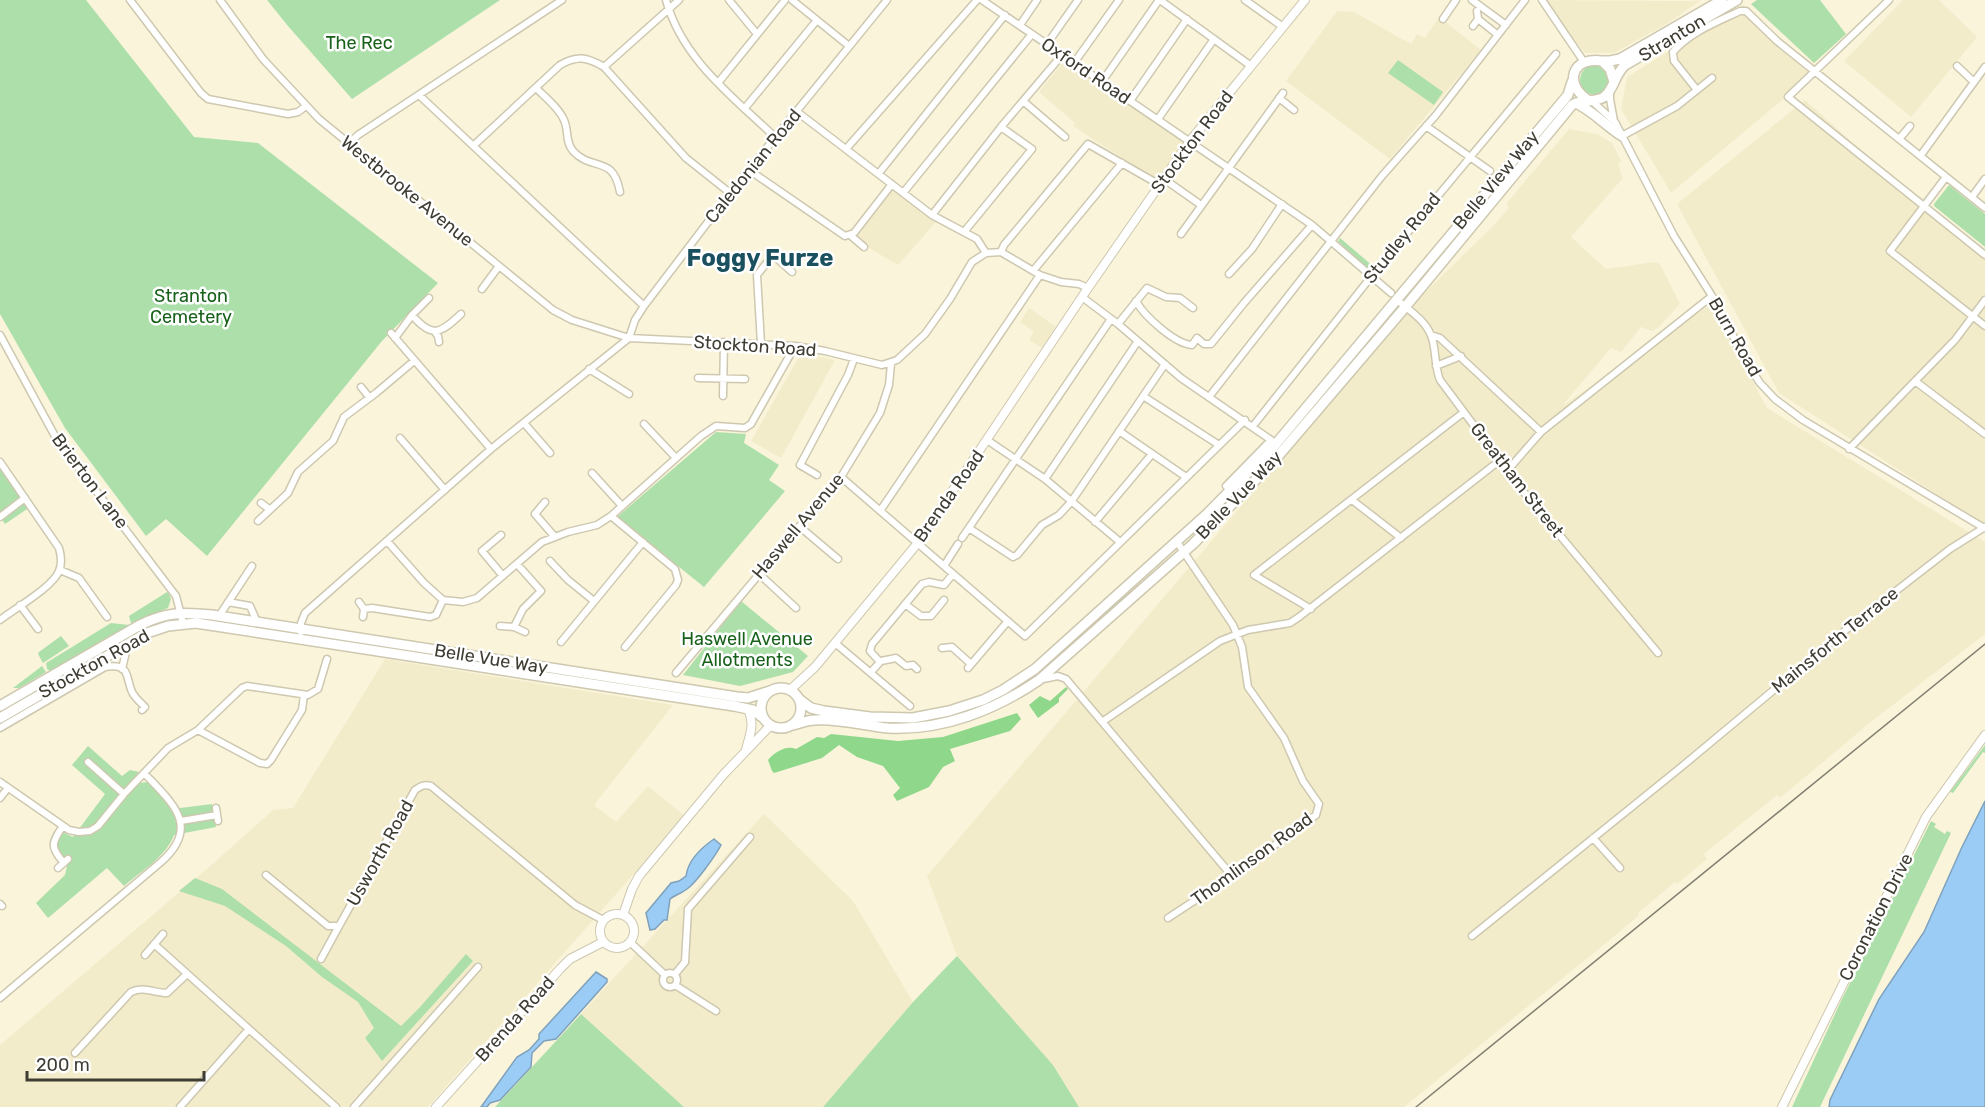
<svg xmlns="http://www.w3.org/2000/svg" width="1985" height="1107" font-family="Rubik,sans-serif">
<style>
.built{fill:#f3eccb}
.green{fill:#addfaa}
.forest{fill:#8ed78b}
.water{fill:#9bccf5;stroke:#7fa1bb;stroke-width:1.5}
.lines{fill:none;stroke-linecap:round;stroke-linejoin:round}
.minor-casing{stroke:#cdc8af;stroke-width:9}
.major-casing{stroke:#cdc8af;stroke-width:10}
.highway-casing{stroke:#cdc8af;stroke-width:12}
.minor{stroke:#fff;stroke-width:6}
.major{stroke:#fff;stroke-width:8}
.highway{stroke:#fff;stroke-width:9}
.rail{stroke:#827f70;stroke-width:1.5}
.labels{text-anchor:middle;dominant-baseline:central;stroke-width:5;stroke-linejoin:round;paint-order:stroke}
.street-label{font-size:18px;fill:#3f3d33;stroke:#fff}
.park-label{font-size:18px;fill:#18611a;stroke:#fff}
.district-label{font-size:24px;font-weight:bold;fill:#1b505f;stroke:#fff}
</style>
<rect width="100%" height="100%" fill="#faf4db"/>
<!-- built -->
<path class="built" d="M 1541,0 L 1691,1 L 1701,0 L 1668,23 L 1614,53 L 1585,53 Z
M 1903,0 L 1939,0 L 1977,37 L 1911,117 L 1844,61 Z
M 1743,5 L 1812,75 L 1671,193 L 1621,109 L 1627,77 Z
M 1337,11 L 1354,12 L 1411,44 L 1417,34 L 1425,38 L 1439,17 L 1481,50 L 1390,159 L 1286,81 Z
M 1064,61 L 1187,143 L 1159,182 L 1073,126 L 1075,123 L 1039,92 Z
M 1805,100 L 1922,205 L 1985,257 L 1985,522 L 1983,524 L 1779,393 L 1677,204 Z
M 1569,129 L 1597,134 L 1612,143 L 1621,161 L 1618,165 L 1623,178 L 1571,237 L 1606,269 L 1655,262 L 1660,264 L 1680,304 L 1659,327 L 1652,331 L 1641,327 L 1621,352 L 1611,348 L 1562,406 L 1711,304 L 1767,408 L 1985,542 L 1985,634 L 1872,721 L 1780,798 L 1777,795 L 1704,854 L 1707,859 L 1677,884 L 1675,882 L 1638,913 L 1639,915 L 1617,934 L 1404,1107 L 1079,1107 L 1053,1065 L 957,956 L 927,876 L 1411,306 L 1492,227 L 1509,208 L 1506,204 Z
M 893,189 L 936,222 L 898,265 L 853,239 Z
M 1029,308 L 1056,327 L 1042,348 L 1029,340 L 1034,332 L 1020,322 Z
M 801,353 L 835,360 L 781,458 L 751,441 Z
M 385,659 L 673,705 L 594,805 L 616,822 L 648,786 L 685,816 L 428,1107 L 0,1107 L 0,1045 L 216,861 L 273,810 L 293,808 Z
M 764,814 L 853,901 L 913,1002 L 823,1107 L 684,1107 L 581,1014 Z"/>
<!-- green -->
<path class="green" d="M 0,0 L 86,0 L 194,137 L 258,143 L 438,283 L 382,341 L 207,556 L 166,519 L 146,536 L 65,428 L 0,314 Z
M 267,0 L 500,0 L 352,99 L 288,26 Z
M 1757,0 L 1820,0 L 1846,34 L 1814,63 L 1751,4 Z
M 1398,60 L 1443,92 L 1434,105 L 1388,73 Z
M1580 80a15 15 0 1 1 30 0a15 15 0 1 1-30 0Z
M 1949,185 L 1985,214 L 1985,247 L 1934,206 L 1934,204 Z
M 1340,238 L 1374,267 L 1367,267 L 1341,244 L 1338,241 Z
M 716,432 L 746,434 L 744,443 L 779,465 L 769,480 L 785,491 L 704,587 L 617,517 Z
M 0,463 L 30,507 L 5,524 L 0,516 Z
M 167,592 L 169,594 L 171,599 L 168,608 L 131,623 L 129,616 Z
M 741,601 L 808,656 L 793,672 L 740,686 L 683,675 Z
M 111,623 L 129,625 L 50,671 L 47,669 L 46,663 Z
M 61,636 L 69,646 L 43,663 L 38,654 L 39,652 Z
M 42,666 L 46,672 L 19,688 L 13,688 Z
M 1985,745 L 1985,753 L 1983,752 L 1953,793 L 1950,792 Z
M 88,746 L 122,776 L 130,770 L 139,772 L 139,783 L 148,782 L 172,809 L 212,804 L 216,827 L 174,835 C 166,857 141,871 124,886 L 107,868 L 48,918 L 36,903 L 65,875 L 67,866 C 59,854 52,845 62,832 L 73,837 L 105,794 L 72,765 Z
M 1931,821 L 1936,824 L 1934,827 L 1945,834 L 1947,831 L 1951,833 L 1820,1107 L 1792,1107 L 1841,1001 Z
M 195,878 L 222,889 L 401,1026 L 421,1006 L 466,954 L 473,961 L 382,1061 L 365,1038 L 374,1028 L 358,1002 L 322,977 L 286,946 L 225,906 L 179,891 Z
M 957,956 L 1053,1065 L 1079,1107 L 823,1107 L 913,1002 Z
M 581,1014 L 684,1107 L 495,1107 Z"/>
<!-- forest -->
<path class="forest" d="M 1066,687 L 1068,689 L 1059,698 L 1059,702 L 1038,718 L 1029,705 L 1040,696 L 1050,701 Z
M 1017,713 L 1021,719 L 1010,731 L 950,749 L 955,761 L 943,767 L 929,787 L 897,801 L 893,795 L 900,788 L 883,766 L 857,757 L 839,745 L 822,758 L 774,773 L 772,771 L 768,760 C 775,752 786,745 796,749 L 817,737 L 824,738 L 831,734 L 898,741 L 943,737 Z"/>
<!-- water -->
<path class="water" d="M 1985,801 L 1985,1107 L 1829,1107 L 1830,1100 L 1879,999 L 1924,932 L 1962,847 Z
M 714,839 L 721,845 C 716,855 696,883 687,889 C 682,893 675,895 670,899 L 667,920 L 664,920 L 655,929 L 650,930 L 646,913 L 671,883 L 679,881 L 686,876 C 688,860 701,848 714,839 Z
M 596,972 L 607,979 L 607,982 L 556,1039 L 544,1041 L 532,1053 L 531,1067 L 500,1100 L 490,1103 L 487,1107 L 481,1107 L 517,1057 L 529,1050 L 539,1039 L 539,1034 Z"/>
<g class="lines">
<defs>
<path id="minor" d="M 130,0 L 201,93 L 208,99 L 288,114 L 298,112 L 306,106
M 220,0 L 263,59 L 319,119 L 553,310 L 572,320 L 629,338 L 635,320 L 644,306 L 730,193 L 887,0
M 666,0 C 682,59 733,97 775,137
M 729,0 L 757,34
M 792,0 L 849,46
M 982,0 L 1312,225 L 1391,293
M 1160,0 L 1251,66
M 1245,0 L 1283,27
M 1472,0 L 1506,25
M 1542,0 L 1584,62
M 1889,0 L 1788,97 L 1985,255
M 1443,19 L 1456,0
M 1478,19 L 1498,35
M 1020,25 L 1037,0
M 1473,26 L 1478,19 L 1477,11
M 1047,44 L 1078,0
M 1074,63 L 1119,0
M 1957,66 L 1974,82
M 604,67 L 679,0
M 718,83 L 785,0
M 1101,83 L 1159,0
M 536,88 C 545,97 559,108 564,120 C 569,131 565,142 573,151 C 592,172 613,154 620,192
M 1697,90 L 1674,61 L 1673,52 C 1690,32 1717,22 1740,11 L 1746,11 L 1777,41 L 1985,208
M 1610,91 L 1610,99 L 1614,121
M 419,95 L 644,306
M 1279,98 L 1294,110
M 1023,101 L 1065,137
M 1130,101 L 1187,19
M 1592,101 L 1615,122 L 1674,236 L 1712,296 L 1750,368 L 1760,383 L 1775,399 L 1803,420 L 1984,528
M 745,108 L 817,20
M 796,111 L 932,215 L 977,239 L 986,253
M 1158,119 L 1214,39
M 1426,126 L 1490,171
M 1622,136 L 1677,106 L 1712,78
M 1900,138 L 1910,126
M 349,143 L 358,135 L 562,0
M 473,146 L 560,65 C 577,55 587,57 604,67 L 686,158 L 730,193
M 846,149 L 977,0
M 1921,155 L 1985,67
M 749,170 L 845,236 L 854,233 L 892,184
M 879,173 L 1005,15
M 1946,177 L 1890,251 L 1985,326
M 1164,179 L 1201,205
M 903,193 L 1032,34
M 1972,197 L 1985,179
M 932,215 L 1001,127 L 1062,55
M 964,232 L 1032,149 L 1001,127
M 1181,234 L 1283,93
M 850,235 L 864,247
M 1001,252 L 1004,245 L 1088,144 L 1160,185
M 1033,271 L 1122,163
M 1229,274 L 1252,249 L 1282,204
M 482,289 L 499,266
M 1082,297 L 1118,324 L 1181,378 L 1271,440 L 1226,486
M 1396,299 C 1411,312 1429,322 1433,342 C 1436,355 1435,368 1440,380 L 1522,490 L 1658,653
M 1136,301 C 1144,316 1175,344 1192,345 L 1197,338 L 1204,344 L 1211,344 L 1244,303 L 1312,225
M 412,315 C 432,339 441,333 461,314
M 1118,324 L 1147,288 L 1166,297 L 1180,298 L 1193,308
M 434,331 L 438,336 L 439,342
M 391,333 L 491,449
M 0,335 L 56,438 L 176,596 L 183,623
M 1431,335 L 1440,338 L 1541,432
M 395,338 L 412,315 L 429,298
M 761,344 L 757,275 L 773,255 L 792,272
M 1436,366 L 1461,356
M 589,369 L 629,394
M 698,378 L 745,379
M 1915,381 L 1985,434
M 361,387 L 369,397
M 723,396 L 724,342
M 1143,396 L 1219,445
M 1209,397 L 1382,176 L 1436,115 L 1525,0
M 524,423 L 550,453
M 644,424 L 676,458
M 1253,426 L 1378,268 L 1556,54
M 1119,431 L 1186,477
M 400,438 L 445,490
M 987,440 L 1045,479 L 1120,542
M 1849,449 L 1955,340 L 1985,300
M 0,462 L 59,548 C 61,555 62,564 59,571 C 53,587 14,609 0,620
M 1507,471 L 1541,432 L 1712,296
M 592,473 L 622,506
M 817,475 L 800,465 L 848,375 L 854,359
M 841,477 L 1025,636 L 1245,420
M 1045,479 L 1138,341
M 1352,500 L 1401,538
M 545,502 L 535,514 L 554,536
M 261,503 L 269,509
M 880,511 L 1040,275
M 611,516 L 675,569 L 678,580 L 676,585 L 625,647
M 0,517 L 25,498
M 258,521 L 288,493 L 298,472 L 333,441 L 344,417 L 376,393 L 414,361
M 1095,522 L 1152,454
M 800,527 L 838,559
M 969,528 L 1013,557 L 1017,555 L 1042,525 L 1059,515 L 1071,502 L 1165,364
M 501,535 L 482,551 L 503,576
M 962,538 L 1111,319
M 387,541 L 424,583 L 443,600 L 463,602 L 477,598 L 542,542 L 568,532 L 597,525 L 611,516 L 701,436 L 716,426 L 745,428 L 751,424 L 795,346
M 550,561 L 568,580 L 594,601
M 944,566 L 958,544
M 60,570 L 79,578 L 107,617
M 758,573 L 796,608
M 228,602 L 250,606 L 257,622
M 359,602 L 364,609 L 363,617
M 905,604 L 921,616 L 931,616 L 944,600
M 20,605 L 38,629
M 364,609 L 372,608 L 430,617 L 436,615 L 443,600
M 1311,609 L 1254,575 L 1464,412
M 219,616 L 252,566
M 500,626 L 514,627 L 525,632
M 514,627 L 523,609 L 541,591 L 517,564
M 301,632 L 301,623 L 305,613 L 491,449 L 629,338 L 795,346 L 825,351 L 882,365 L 897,360 L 925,334 L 950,299 L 972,262 L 986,253 L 1001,252 L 1040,275 L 1061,282 L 1079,284 L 1088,288
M 561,642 L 643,542
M 835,643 L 910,706
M 942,648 L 952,647 L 971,664
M 880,662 L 870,651 L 872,644 L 922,584 L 929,582 L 944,585 L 953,574
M 968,668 L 1008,621
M 122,669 L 128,643
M 871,672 L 881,661 L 896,658 L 906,666 L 913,665 L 917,669
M 676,673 L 841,477 L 880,413 L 889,385 L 891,364
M 1043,679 L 1058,676 L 1066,679 L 1232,876
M 1102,722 L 1220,641 L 1248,630 L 1290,623 L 1299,617 L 1499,461
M 0,728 L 105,667 C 131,663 125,676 132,692 C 135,698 141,703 145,707 L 142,710
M 198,730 L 260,763 L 267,764 L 271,760 L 302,710 L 304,695
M 88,762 L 124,794
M 0,782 L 69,830 L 79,832 L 90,831 L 98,826 L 124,794 L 168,748 L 198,730 L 242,688 L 247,686 L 308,695 L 318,689 L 327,659
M 0,798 L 8,788
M 216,808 L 218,821
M 181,821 L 217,815
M 63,826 C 51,843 50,847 64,863
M 1593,838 L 1620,868
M 58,868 L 68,859
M 266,875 L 328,926 L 339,926 L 415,790 C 421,786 424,784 431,786 L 575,905 L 603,920
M 0,904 L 2,906
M 1168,918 L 1232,876 L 1316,815 L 1319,804 L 1303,781 L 1284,738 L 1248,687 L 1242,647 L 1233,625 L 1177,542
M 1472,936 L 1680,768 L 1847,629 L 1950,549 L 1985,527
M 630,942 L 665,975
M 154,944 L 336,1107
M 145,955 L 163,934
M 321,959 L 339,926
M663 980a7 7 0 1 1 14 0a7 7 0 1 1-14 0Z
M 675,974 L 685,962 L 688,909 L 750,837
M 675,985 L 716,1011
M 0,998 L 161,862 C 202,826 171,802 144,773
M 75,1053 L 131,992 C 143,986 155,993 167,993 L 187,974
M 180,1107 L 249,1029
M 354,1107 L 478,967"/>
<path id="major" d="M 790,690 L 815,667 L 917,544 L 1088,288 L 1190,141 L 1305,0
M 746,750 C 750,733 755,726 748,709
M600 931a17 17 0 1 1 34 0a17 17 0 1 1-34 0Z
M 623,915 L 632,889 L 639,876 L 723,775 L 770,726
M 436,1107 L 560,969 L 570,959 L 603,942
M 1782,1107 L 1926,817 L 1985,735"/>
<path id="highway" d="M 1602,61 L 1610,61 L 1620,59 L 1722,0
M 1588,100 C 1563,84 1572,56 1602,61 L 1610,69 L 1614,82
M 1576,103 C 1594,112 1606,126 1622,136
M761 708a20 20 0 1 1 40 0a20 20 0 1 1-40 0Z
M 799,699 L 811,708 L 824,711 L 870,717 L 913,718 L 949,711 L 983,700 L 1003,690 L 1035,669 L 1208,513 L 1275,445 L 1568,95 L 1572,82
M 0,706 L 140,625 C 166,612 183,612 212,615 L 737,697 L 748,698 L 770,691
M 0,718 L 147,633 L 168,626 L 196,623 L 734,706 L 753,710 L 762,717
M 793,725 C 800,723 808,720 815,720 C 837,718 866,726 888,728 C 942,731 995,710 1039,680 L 1193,544 L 1273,462 L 1401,312 L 1572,105 C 1582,99 1594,103 1604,97 C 1614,90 1614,75 1625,65 L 1737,0"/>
</defs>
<!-- minor casing -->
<use href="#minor" class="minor-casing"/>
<!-- major casing -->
<use href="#major" class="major-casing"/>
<!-- highway casing -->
<use href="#highway" class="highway-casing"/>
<!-- minor -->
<use href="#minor" class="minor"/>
<!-- major -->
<use href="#major" class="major"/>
<!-- highway -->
<use href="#highway" class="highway"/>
<!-- rail -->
<path class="rail" d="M 1416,1107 L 1985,644"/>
</g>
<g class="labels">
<!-- street labels -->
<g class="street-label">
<text transform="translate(1672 38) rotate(-31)">Stranton</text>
<text transform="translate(1086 71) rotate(34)">Oxford Road</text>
<text transform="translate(1192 142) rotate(-53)">Stockton Road</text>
<text transform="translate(753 166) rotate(-51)">Caledonian Road</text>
<text transform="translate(1496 180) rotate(-50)">Belle View Way</text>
<text transform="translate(407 191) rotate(39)">Westbrooke Avenue</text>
<text transform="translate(1402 238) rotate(-51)">Studley Road</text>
<text transform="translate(1735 337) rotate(60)">Burn Road</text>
<text transform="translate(755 346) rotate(4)">Stockton Road</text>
<text transform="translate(1517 480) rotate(52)">Greatham Street</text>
<text transform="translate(90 481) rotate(53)">Brierton Lane</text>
<text transform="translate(1239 495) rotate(-46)">Belle Vue Way</text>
<text transform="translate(949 496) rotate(-55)">Brenda Road</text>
<text transform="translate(798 526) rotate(-50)">Haswell Avenue</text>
<text transform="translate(1835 640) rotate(-39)">Mainsforth Terrace</text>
<text transform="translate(491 659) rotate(9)">Belle Vue Way</text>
<text transform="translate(94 664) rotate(-29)">Stockton Road</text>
<text transform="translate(380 853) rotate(-61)">Usworth Road</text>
<text transform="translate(1252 859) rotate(-36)">Thomlinson Road</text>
<text transform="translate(1876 917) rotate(-63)">Coronation Drive</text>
<text transform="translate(515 1019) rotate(-48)">Brenda Road</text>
</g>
<!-- park labels -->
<g class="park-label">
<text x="359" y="43">The Rec</text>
<text x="191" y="296">Stranton<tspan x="191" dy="21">Cemetery</tspan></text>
<text x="747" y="639">Haswell Avenue<tspan x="747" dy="21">Allotments</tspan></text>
</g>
<!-- district labels -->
<g class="district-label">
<text x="760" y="258">Foggy Furze</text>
</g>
</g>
<!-- scale -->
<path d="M27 1071v9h177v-9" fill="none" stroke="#3f3d33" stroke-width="3"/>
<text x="36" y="1071" font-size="18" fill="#3f3d33" stroke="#ffffff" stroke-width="4.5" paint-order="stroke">200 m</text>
</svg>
